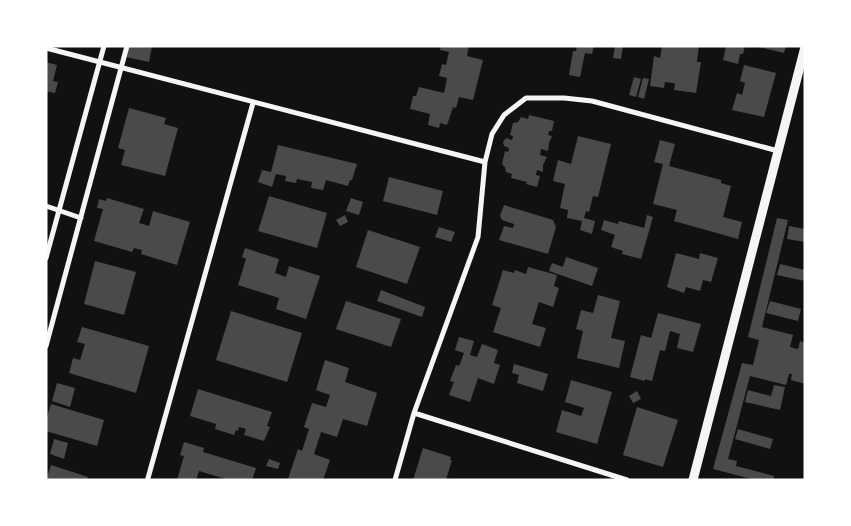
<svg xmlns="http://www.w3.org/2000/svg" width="851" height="526" font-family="Jost,sans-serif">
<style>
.building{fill:#4a4a4a}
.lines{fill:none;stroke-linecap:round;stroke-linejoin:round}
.minor{stroke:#f5f5f5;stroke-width:5}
.tertiary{stroke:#f5f5f5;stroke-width:9}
</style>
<rect width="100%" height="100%" fill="#111"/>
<!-- building -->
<path class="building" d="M 129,46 L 152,46 L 149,62 L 126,57 Z
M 441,46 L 469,46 L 467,56 L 483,60 L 473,100 L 459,97 L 456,108 L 453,107 L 447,125 L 440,123 L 439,128 L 428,125 L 430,114 L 410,109 L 413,96 L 416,96 L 419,87 L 444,93 L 447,78 L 439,76 L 442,64 L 446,65 L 449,52 L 440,50 Z
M 577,46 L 594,46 L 592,54 L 585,53 L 580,77 L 569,75 L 573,51 L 576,51 Z
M 615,46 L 623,46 L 621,59 L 613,58 Z
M 662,46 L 699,46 L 697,62 L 701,62 L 696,93 L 674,90 L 675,84 L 673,83 L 665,82 L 664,88 L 650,86 L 654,56 L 660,58 Z
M 726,46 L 745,46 L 743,54 L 740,54 L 738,64 L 723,60 Z
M 755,46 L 786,46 L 784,53 Z
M 46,62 L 57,65 L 53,81 L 58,82 L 55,93 L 46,91 Z
M 744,65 L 776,73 L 764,117 L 732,110 L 737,93 L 742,95 L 745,83 L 740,81 Z
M 634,77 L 641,79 L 636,97 L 629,95 Z
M 643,78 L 649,79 L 644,99 L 638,97 Z
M 129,108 L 166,118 L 164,124 L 178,128 L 165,176 L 121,165 L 125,150 L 118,148 Z
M 529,115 L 554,121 L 552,131 L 549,131 L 548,135 L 552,136 L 549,143 L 548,151 L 541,149 L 540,155 L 547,157 L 543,165 L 543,172 L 537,170 L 536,175 L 540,176 L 537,187 L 526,184 L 527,182 L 511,178 L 512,174 L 506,172 L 505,167 L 502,164 L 505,151 L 508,152 L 509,148 L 504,146 L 503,142 L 506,138 L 512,140 L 513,136 L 510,135 L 513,123 L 518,122 L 521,117 L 528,119 Z
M 578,136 L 611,144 L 598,197 L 593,196 L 589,212 L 586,211 L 584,218 L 595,221 L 592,234 L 580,230 L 582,221 L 567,218 L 568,210 L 560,208 L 565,184 L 553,181 L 558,160 L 571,164 Z
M 660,140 L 675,144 L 669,166 L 721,180 L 721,183 L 731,186 L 723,217 L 742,222 L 738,239 L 674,221 L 677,210 L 653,204 L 663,164 L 654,162 Z
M 278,145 L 357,164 L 352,180 L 350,180 L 348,186 L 326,180 L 323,190 L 311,188 L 312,182 L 297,179 L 296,183 L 285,181 L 286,176 L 276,174 L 272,187 L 258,182 L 262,170 L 271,172 Z
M 389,177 L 443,191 L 437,215 L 383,201 Z
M 269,196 L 327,213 L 317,248 L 258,231 Z
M 107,198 L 144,209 L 139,223 L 149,226 L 153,211 L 190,222 L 177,265 L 141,254 L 142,250 L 134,248 L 132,252 L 94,241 L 103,209 L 97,208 L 99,199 L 106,201 Z
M 351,198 L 363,202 L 359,215 L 346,211 Z
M 504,205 L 553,220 L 556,227 L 548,254 L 499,240 L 504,226 L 513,228 L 514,224 L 502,220 L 500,216 Z
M 345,215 L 348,222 L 340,226 L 336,220 Z
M 647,215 L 653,217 L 641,259 L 622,254 L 623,251 L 611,247 L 615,235 L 601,230 L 604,220 L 618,224 L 619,221 L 644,228 Z
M 777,218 L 788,220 L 762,327 L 793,335 L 790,347 L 798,349 L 800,341 L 805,343 L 805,384 L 791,380 L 792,374 L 789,374 L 786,385 L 750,376 L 728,459 L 737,461 L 736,466 L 774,476 L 773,480 L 755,480 L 713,469 L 742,363 L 753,365 L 759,340 L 748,337 Z
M 789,226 L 805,229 L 805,242 L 787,239 Z
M 439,227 L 455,232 L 451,242 L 435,237 Z
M 368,230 L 420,247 L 407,284 L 356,267 Z
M 245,248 L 279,259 L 275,273 L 286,277 L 289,266 L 320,276 L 306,319 L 276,309 L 279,298 L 238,285 L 246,259 L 242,257 Z
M 676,253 L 699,259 L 700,253 L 718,258 L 711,282 L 703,280 L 700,291 L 686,287 L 684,293 L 667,287 Z
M 566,257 L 598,268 L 592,286 L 549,271 L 552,263 L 563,267 Z
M 95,261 L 136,272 L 124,315 L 84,304 Z
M 780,264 L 805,270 L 805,281 L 777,275 Z
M 528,267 L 557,275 L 554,286 L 559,288 L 553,307 L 539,302 L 532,324 L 546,328 L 540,347 L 493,332 L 501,308 L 492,305 L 503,270 L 514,273 L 515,270 L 526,274 Z
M 381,290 L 425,307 L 422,317 L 377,301 Z
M 598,295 L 620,301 L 611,338 L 625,341 L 619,368 L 577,358 L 583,331 L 576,329 L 581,310 L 593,313 Z
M 346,301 L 401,319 L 391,347 L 336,329 Z
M 770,301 L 801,309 L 798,321 L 766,313 Z
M 231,311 L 302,333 L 287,382 L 216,360 Z
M 658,313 L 701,324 L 693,352 L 677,348 L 680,334 L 670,331 L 665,351 L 660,350 L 652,381 L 645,379 L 645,381 L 630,377 L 641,335 L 651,338 Z
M 82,327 L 149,346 L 136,393 L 69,373 L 73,358 L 80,360 L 85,344 L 77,342 Z
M 459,337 L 474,341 L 470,355 L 477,357 L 482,344 L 498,350 L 494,363 L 500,365 L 494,384 L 478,378 L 470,402 L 449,395 L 454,382 L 450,381 L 456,365 L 459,366 L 464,353 L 455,350 Z
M 325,360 L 349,368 L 345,382 L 377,393 L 367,426 L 343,419 L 337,437 L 321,432 L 314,454 L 330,460 L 323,480 L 292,480 L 288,479 L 298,449 L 302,451 L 309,429 L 304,427 L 312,403 L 326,407 L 330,395 L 316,390 Z
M 514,364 L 548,374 L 543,391 L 517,383 L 519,375 L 512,373 Z
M 571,380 L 612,392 L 597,444 L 556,432 L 562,410 L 581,416 L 584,408 L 565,402 Z
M 57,383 L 75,388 L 70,407 L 52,401 Z
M 774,385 L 785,387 L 780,410 L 745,402 L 748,390 L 771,396 Z
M 198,389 L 272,412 L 267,426 L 270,427 L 264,441 L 244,435 L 246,429 L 239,427 L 238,431 L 236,430 L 234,435 L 215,429 L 216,424 L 190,416 Z
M 637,391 L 641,399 L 633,403 L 629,396 Z
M 51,404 L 104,420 L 97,446 L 46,431 L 46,420 Z
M 637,407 L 678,420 L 663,467 L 623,455 Z
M 738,429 L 773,439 L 770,449 L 735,439 Z
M 54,439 L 68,443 L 64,459 L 50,454 Z
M 184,442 L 204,448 L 203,452 L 256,468 L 252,480 L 229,480 L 199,471 L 196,480 L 177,480 L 184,456 L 180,455 Z
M 423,448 L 451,457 L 450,460 L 452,460 L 446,480 L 413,480 Z
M 269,459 L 280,463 L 278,469 L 266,466 Z
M 51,465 L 88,477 L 87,480 L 46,480 Z"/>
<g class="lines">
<!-- minor -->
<path class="minor" d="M 46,48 L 485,162
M 46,206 L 81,218
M 46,258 L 104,46
M 46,346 L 127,46
M 414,413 L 627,480
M 148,478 L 253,103
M 395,480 L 414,413 L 478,237 L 485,162 L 492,134 L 504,115 L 526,98 L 564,98 L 592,101 L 778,151"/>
<!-- tertiary -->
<path class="tertiary" d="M 693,480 L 805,47"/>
</g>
<!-- border -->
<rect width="851" height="526" fill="none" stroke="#ffffff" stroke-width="95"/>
</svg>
